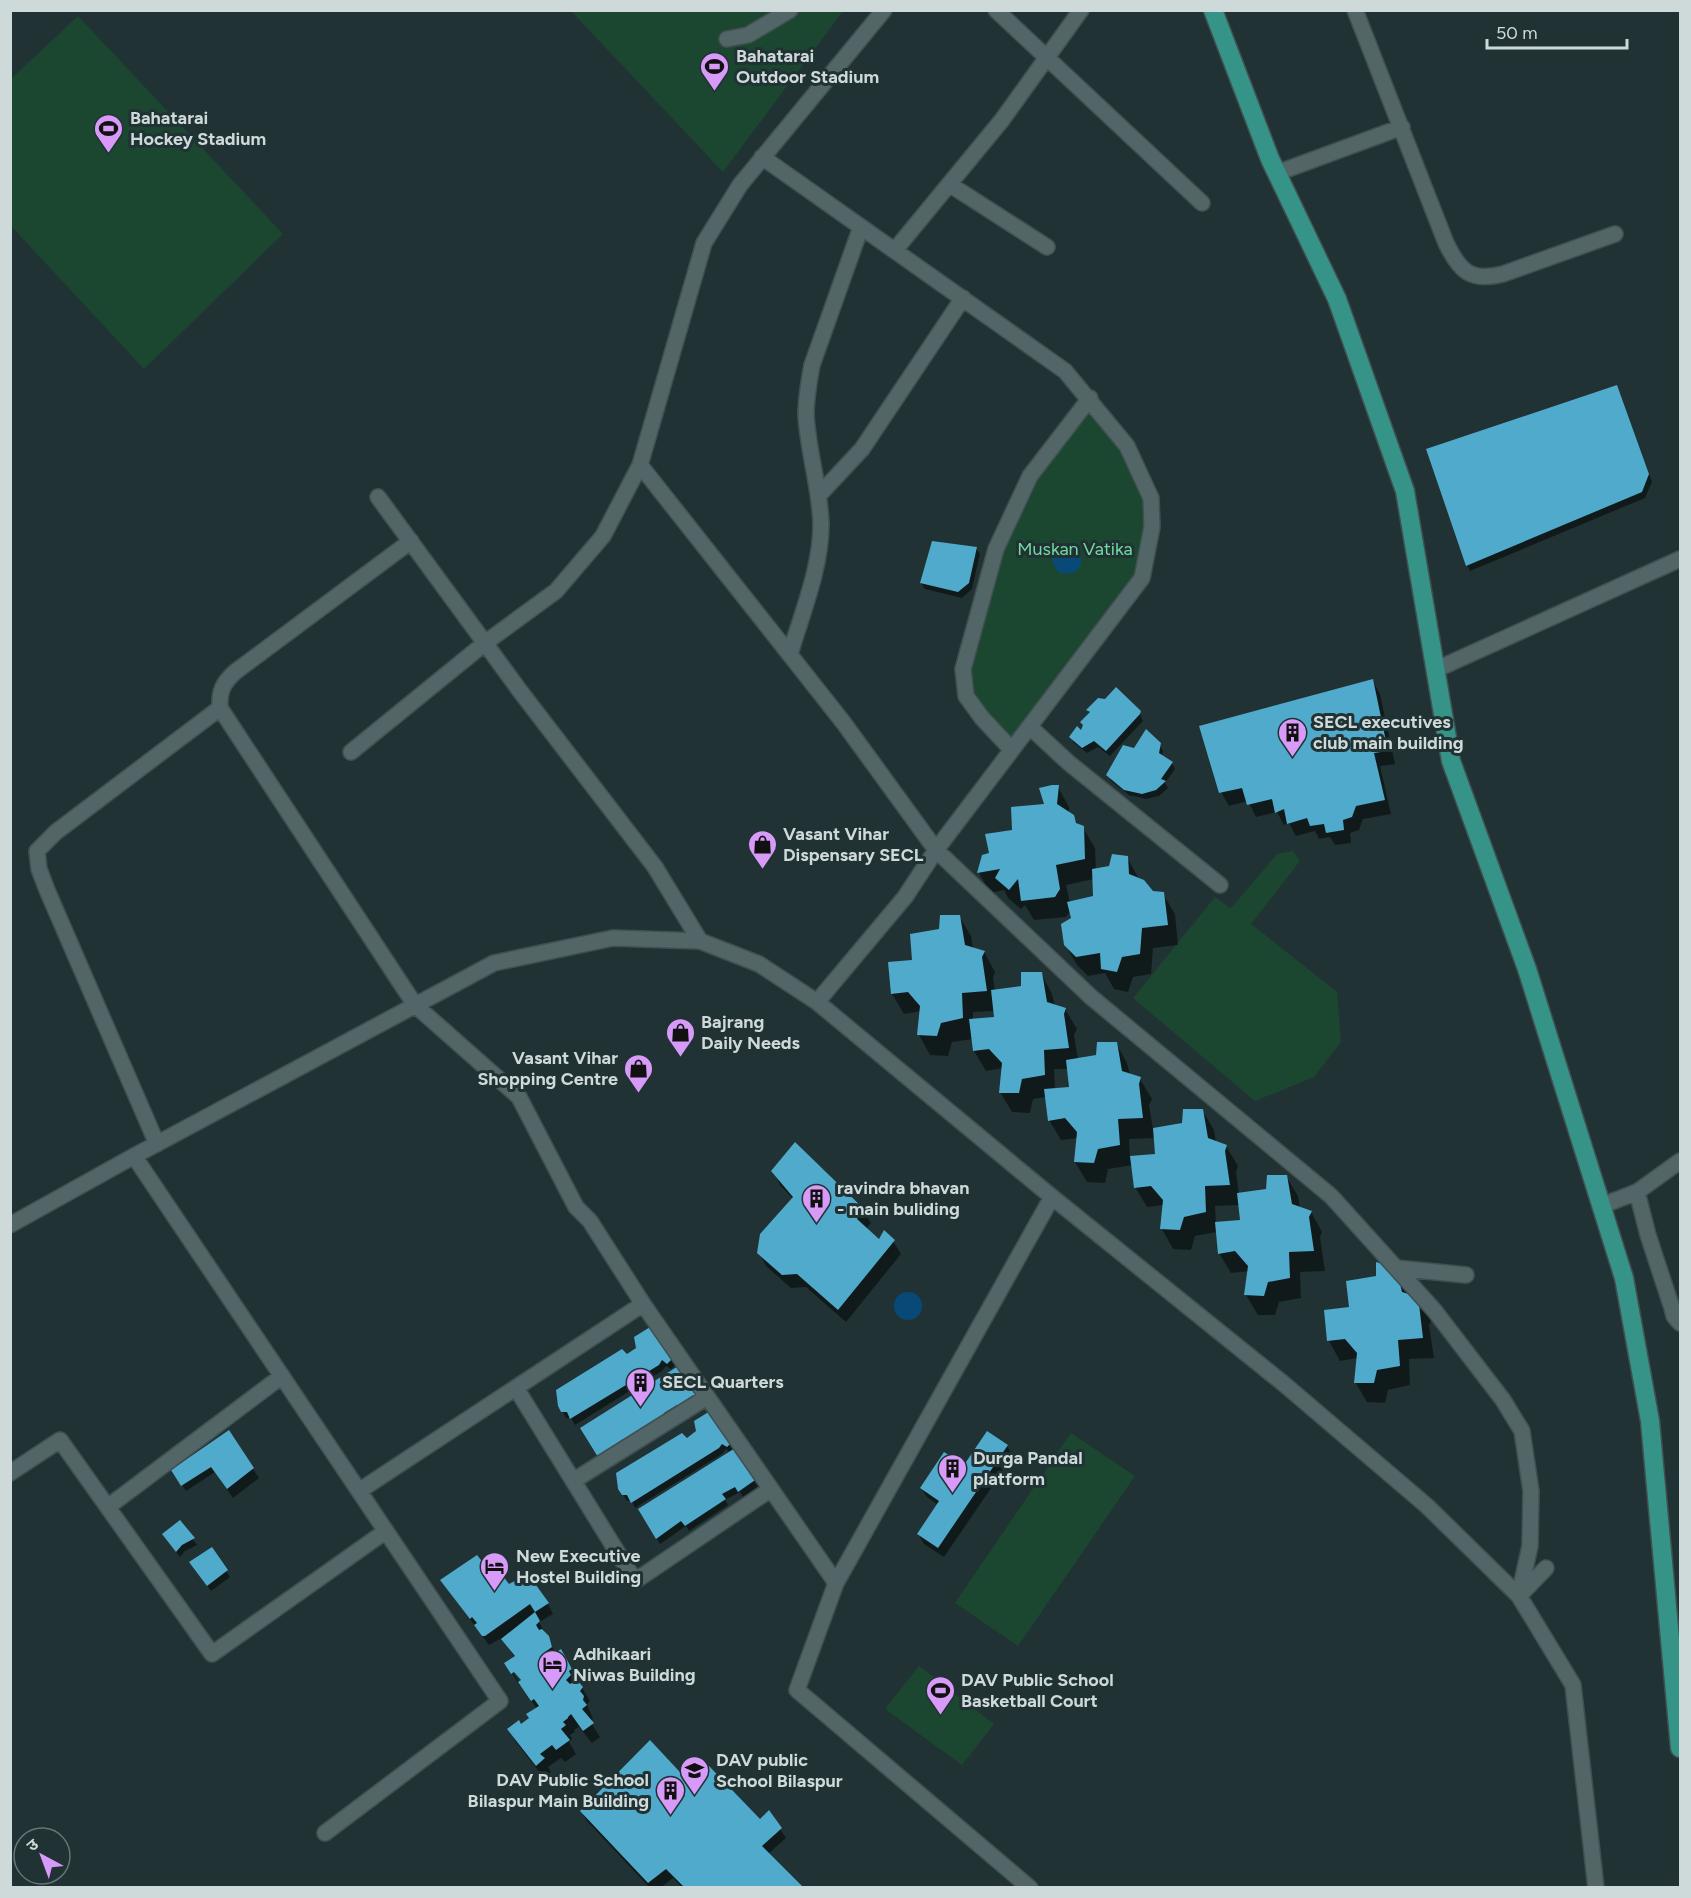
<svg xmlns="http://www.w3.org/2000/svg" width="1691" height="1898" font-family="Figtree,'Noto Sans Devanagari',sans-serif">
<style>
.green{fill:#1b4730}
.water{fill:#094977}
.shadow{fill:#0007;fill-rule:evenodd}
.building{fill:#50aacb}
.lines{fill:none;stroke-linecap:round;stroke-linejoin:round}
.street-casing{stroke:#404f50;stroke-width:18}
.primary-casing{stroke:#404f50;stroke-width:21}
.street{stroke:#536667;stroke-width:15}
.primary{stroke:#369387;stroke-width:18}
.labels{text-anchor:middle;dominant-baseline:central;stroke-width:6;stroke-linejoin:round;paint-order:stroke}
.poi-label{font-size:18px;font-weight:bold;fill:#ced9da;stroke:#213234;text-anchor:start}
.park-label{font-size:18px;fill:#72daa1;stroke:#213234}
</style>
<rect width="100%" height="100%" fill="#213234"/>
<!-- green -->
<path class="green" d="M 571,11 L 843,11 L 723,172 Z
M 78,16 L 283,234 L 144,369 L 11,226 L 11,79 Z
M 1089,403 L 1101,412 L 1151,498 L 1142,578 L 1012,750 L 982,718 L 963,669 L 996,549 L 1030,476 Z
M 1293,851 L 1300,861 L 1251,924 L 1337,992 L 1341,1042 L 1314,1077 L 1255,1101 L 1133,998 L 1215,897 L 1230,908 L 1232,907 L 1277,854 Z
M 1071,1433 L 1135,1476 L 1018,1646 L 955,1603 Z
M 919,1666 L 994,1724 L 962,1765 L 885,1709 Z"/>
<!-- water -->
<path class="water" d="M 1076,543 C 1080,555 1087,564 1073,573 L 1060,573 C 1042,553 1058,547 1076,543 Z
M894 1306a14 14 0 1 1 28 0a14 14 0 1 1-28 0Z"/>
<!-- shadow -->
<path class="shadow" d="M 1620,393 L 1652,482 L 1645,498 L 1470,571 L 1467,565 Z
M 976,548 L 980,554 L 972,589 L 962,598 L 925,589 L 921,583 Z
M 1373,681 L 1380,694 L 1395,764 L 1380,766 L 1391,814 L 1363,819 L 1359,830 L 1350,833 L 1351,843 L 1335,845 L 1330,837 L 1319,839 L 1315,831 L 1296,836 L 1289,823 L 1284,825 L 1277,812 L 1256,817 L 1248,801 L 1229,806 L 1221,792 Z
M 1088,710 L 1139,712 L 1143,721 L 1110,756 L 1098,747 L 1087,753 L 1074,743 L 1071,737 L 1082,732 L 1090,714 Z
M 1159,744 L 1163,751 L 1162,757 L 1172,763 L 1175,769 L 1165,783 L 1168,788 L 1159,796 L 1146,799 L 1129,795 L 1111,781 L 1108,775 L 1134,749 Z
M 1058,787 L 1069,807 L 1069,813 L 1073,817 L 1079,826 L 1083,828 L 1095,848 L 1096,870 L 1110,867 L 1127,857 L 1139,879 L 1152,892 L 1163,894 L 1175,914 L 1178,945 L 1153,948 L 1151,974 L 1133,977 L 1128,992 L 1114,989 L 1105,973 L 1088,976 L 1077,965 L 1065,944 L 1073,919 L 1071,910 L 1066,917 L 1034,920 L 1025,905 L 1021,909 L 1008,898 L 1004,890 L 990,893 L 979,873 L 983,856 L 991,854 L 1046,805 ZM 1094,879 L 1094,897 L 1070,903 L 1066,885 Z
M 959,916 L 971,936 L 973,949 L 984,952 L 995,972 L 993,978 L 995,991 L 1022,987 L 1041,973 L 1052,994 L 1055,1006 L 1065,1009 L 1077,1029 L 1074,1035 L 1078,1060 L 1097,1057 L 1116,1043 L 1127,1063 L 1130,1075 L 1140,1079 L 1152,1099 L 1149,1105 L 1153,1129 L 1184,1124 L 1202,1110 L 1214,1130 L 1216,1143 L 1226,1146 L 1238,1166 L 1236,1172 L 1239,1194 L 1268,1190 L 1286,1176 L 1298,1196 L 1300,1208 L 1311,1212 L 1322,1232 L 1320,1237 L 1325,1271 L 1300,1272 L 1301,1298 L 1279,1302 L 1275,1315 L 1258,1315 L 1246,1295 L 1249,1271 L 1231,1273 L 1219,1253 L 1217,1232 L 1195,1236 L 1191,1250 L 1173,1249 L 1162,1229 L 1164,1205 L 1147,1207 L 1135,1187 L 1133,1165 L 1108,1169 L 1105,1183 L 1087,1182 L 1075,1162 L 1078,1138 L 1061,1140 L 1049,1120 L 1046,1097 L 1033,1099 L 1030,1113 L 1012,1112 L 1000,1092 L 1003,1068 L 986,1071 L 974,1051 L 973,1039 L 952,1042 L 948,1056 L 930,1055 L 919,1035 L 921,1011 L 904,1014 L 892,994 L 914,961 L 941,930 ZM 995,1011 L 996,1018 L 973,1021 L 973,1012 ZM 1054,1069 L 1069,1069 L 1071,1088 L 1055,1090 ZM 1155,1138 L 1157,1155 L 1130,1158 L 1129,1139 ZM 1239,1205 L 1241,1221 L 1216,1224 L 1215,1206 Z
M 773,1171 L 863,1210 L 871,1223 L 866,1229 L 880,1241 L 893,1241 L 901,1254 L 846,1322 L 806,1287 L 791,1288 L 766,1266 L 759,1253 L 793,1199 L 780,1185 Z
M 1395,1270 L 1408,1295 L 1420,1299 L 1432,1319 L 1429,1325 L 1434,1358 L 1409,1359 L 1410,1385 L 1388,1390 L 1385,1403 L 1367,1402 L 1355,1382 L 1358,1358 L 1340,1361 L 1329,1341 L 1326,1311 L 1351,1308 L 1378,1277 Z
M 635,1338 L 678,1362 L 671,1369 L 666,1366 L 662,1371 L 575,1425 L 571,1418 L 566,1418 L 560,1406 L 637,1349 Z
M 682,1365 L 686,1417 L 603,1462 L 582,1428 Z
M 715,1410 L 760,1485 L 743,1497 L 740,1492 L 725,1500 L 728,1505 L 689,1531 L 686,1526 L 660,1544 L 640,1510 L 731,1453 L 726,1449 L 722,1454 L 635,1508 L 632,1501 L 627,1501 L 620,1489 L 698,1432 Z
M 1007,1446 L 1013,1456 L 944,1557 L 924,1544 L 918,1534 L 938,1505 L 927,1497 L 921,1488 Z
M 205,1457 L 253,1469 L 259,1478 L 233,1498 L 215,1472 L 186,1491 L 177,1477 Z
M 180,1522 L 197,1545 L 185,1551 L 180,1557 L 167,1540 Z
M 211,1549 L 230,1577 L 211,1591 L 194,1568 Z
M 492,1576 L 509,1586 L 527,1576 L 548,1604 L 553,1614 L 539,1622 L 556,1654 L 560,1651 L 590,1701 L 587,1704 L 593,1719 L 590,1721 L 600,1737 L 592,1743 L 579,1727 L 574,1730 L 575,1732 L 570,1735 L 572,1739 L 569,1742 L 576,1754 L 565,1762 L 561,1758 L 548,1767 L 551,1772 L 544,1778 L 516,1742 L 509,1729 L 521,1727 L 531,1719 L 537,1709 L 522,1686 L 520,1686 L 506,1663 L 515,1658 L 502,1638 L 489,1645 L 442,1581 ZM 513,1668 L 522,1682 L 519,1682 L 511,1669 Z
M 691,1786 L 760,1821 L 780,1829 L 786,1838 L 768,1854 L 802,1888 L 683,1888 L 673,1878 L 660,1888 L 650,1888 L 587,1821 L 581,1811 Z"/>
<!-- building -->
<path class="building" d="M 1617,385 L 1649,474 L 1642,492 L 1466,566 L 1426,449 Z
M 932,541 L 977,547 L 969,583 L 958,592 L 920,583 Z
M 1373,679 L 1388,751 L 1374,753 L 1385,800 L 1356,806 L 1352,817 L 1343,820 L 1344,830 L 1326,833 L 1324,824 L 1310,826 L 1307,818 L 1287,824 L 1284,809 L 1275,813 L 1272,799 L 1247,805 L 1242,788 L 1219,793 L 1199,726 Z
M 1116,687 L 1141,711 L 1140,714 L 1106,751 L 1094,741 L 1082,748 L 1069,737 L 1077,726 L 1081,730 L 1083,725 L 1080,722 L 1090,712 L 1086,710 L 1098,698 L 1105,699 Z
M 1146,729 L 1161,743 L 1159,753 L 1173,762 L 1161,779 L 1166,781 L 1156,790 L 1142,794 L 1124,790 L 1106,775 L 1123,745 L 1134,748 Z
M 1052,785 L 1059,785 L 1057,804 L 1074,815 L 1076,823 L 1084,826 L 1085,859 L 1056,865 L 1060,889 L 1055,897 L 1021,901 L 1018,879 L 1009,890 L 995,878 L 1000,869 L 977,873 L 982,855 L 989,853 L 985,834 L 1012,830 L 1011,807 L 1044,804 L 1039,788 Z
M 1112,854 L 1128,856 L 1129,874 L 1144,880 L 1153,891 L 1164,892 L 1168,925 L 1142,928 L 1140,954 L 1122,957 L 1117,972 L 1101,969 L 1100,953 L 1076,957 L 1064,945 L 1061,924 L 1071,918 L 1067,902 L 1093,896 L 1092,869 L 1109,866 Z
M 940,915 L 960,915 L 965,945 L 985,951 L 982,957 L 987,991 L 962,993 L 963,1018 L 941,1023 L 937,1036 L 917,1035 L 920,1006 L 908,992 L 891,994 L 888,962 L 912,960 L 910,934 L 939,929 Z
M 1021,972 L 1042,972 L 1047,1002 L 1066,1008 L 1064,1014 L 1069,1048 L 1044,1050 L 1045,1075 L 1022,1079 L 1019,1093 L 999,1093 L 1002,1063 L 989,1049 L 973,1051 L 969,1019 L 994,1017 L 991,990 L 1021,986 Z
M 1097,1042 L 1117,1042 L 1122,1071 L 1141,1077 L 1139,1084 L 1143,1118 L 1118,1119 L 1120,1145 L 1098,1149 L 1094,1163 L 1074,1162 L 1077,1132 L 1065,1118 L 1048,1121 L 1044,1089 L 1069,1087 L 1066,1060 L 1096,1055 Z
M 1183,1109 L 1203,1109 L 1208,1138 L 1227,1145 L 1225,1151 L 1230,1185 L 1205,1186 L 1206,1212 L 1184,1217 L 1180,1230 L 1160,1229 L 1163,1200 L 1151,1186 L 1134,1188 L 1130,1156 L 1155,1154 L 1153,1128 L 1182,1123 Z
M 795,1142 L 864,1209 L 857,1219 L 879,1239 L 884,1230 L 895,1240 L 838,1310 L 797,1274 L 782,1275 L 757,1253 L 760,1234 L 793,1197 L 771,1171 Z
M 1267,1175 L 1287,1175 L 1292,1204 L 1312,1211 L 1309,1217 L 1314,1251 L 1289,1252 L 1290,1278 L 1268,1282 L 1264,1296 L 1244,1295 L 1248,1266 L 1235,1251 L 1218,1254 L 1215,1222 L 1240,1220 L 1237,1193 L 1266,1189 Z
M 1376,1262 L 1396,1268 L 1402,1292 L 1421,1298 L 1419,1304 L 1423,1338 L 1398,1340 L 1400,1366 L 1377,1370 L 1374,1383 L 1354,1383 L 1357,1353 L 1345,1339 L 1327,1341 L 1324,1310 L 1349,1307 L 1346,1281 L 1376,1276 Z
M 655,1324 L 676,1355 L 667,1364 L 662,1360 L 659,1365 L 570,1419 L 567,1412 L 561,1412 L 558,1406 L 556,1390 L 622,1349 L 627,1354 L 636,1348 L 634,1337 Z
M 683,1363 L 706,1395 L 681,1411 L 677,1405 L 664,1413 L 668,1417 L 627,1444 L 624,1439 L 598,1457 L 580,1428 Z
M 715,1408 L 736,1438 L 727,1447 L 722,1444 L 719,1448 L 631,1503 L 627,1495 L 622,1495 L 618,1489 L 616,1473 L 682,1433 L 687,1438 L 696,1431 L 694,1421 Z
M 229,1430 L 254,1468 L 227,1489 L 211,1467 L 181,1486 L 171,1470 Z
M 987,1431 L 1008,1445 L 938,1548 L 917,1534 L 939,1501 L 920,1488 L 944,1452 L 964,1465 Z
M 740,1445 L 758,1478 L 738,1492 L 735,1487 L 722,1494 L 726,1499 L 685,1526 L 681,1521 L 656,1539 L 638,1509 Z
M 180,1520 L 195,1538 L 182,1545 L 176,1552 L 162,1534 Z
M 212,1547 L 228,1570 L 207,1586 L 189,1562 Z
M 477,1555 L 492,1574 L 499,1571 L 509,1584 L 528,1574 L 549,1603 L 535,1612 L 530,1604 L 485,1636 L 482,1636 L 474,1625 L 477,1623 L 472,1617 L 470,1619 L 440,1580 Z
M 535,1612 L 540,1621 L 536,1625 L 539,1630 L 542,1629 L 549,1636 L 552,1647 L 545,1652 L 549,1657 L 561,1649 L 572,1669 L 569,1671 L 571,1675 L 566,1680 L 570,1684 L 577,1680 L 583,1687 L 580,1691 L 584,1696 L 583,1700 L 587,1705 L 582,1709 L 594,1723 L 583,1731 L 571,1714 L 568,1717 L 568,1718 L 563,1722 L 566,1725 L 561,1729 L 570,1740 L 556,1750 L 552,1745 L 540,1754 L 545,1758 L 536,1766 L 507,1729 L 519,1720 L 521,1724 L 529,1718 L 526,1714 L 539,1706 L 534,1699 L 531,1701 L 518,1682 L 521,1680 L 514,1672 L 511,1674 L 504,1663 L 515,1656 L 501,1639 Z
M 650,1740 L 691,1784 L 709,1766 L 760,1819 L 769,1810 L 782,1828 L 762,1846 L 804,1888 L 685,1888 L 666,1869 L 648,1883 L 580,1811 Z"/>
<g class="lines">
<defs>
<path id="street" d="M 996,10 L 1202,203
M 1355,10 L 1446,243 C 1460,272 1471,282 1503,274 L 1615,234
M 727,39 L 748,35 L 790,10
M 762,157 L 1065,371 L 1127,446 L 1151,498 L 1152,527 L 1142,578 L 936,850 L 905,897 L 817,1002
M 1277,173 L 1402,127
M 949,184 L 1047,247
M 895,250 L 1002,120 L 1081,10
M 640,465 L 843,722 L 936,850 L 1091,997 L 1331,1196 L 1434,1310 L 1503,1400 L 1522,1431 L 1531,1491 L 1530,1546 L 1519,1596
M 819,495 L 862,449 L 963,298
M 378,497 L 520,691 L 655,867 L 700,941
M 411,541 L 235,672 C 223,683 219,691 220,708 L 415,1005 L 519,1097 L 576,1207 L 590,1221 L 643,1304
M 790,654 C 802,613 821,568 821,524 C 820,487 808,452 806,415 C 806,398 809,381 812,365 L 861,227
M 1435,670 L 1680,559
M 1030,727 L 1069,763 L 1220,885
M 1012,750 L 982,718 L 966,696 L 963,669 L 996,549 L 1030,476 L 1090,398
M 351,752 L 485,643 L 556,591 L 603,536 L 640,465 L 704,243 L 740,185 L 884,10
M 157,1144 L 47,890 L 39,869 L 37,851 L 56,832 L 220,708
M 134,1156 L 500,1701 L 325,1833
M 1637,1192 L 1648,1235 L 1672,1308 L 1674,1316 L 1680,1323
M 1601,1206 L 1637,1192 L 1680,1161
M 10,1225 L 134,1156 L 494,963 L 613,938 L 700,941 L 759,964 L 817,1002 L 1052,1197 L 1284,1384 L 1427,1506 L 1519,1596 L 1573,1685 L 1596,1888
M 1396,1268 L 1466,1275
M 516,1388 L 635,1581 L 771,1489
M 10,1473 L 60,1440 L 212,1654 L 386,1531
M 573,1481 L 707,1397
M 359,1491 L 643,1304 L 836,1583
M 109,1506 L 282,1376
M 1519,1596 L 1546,1568
M 1030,1888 L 797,1690 L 836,1583 L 1052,1197"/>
<path id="primary" d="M 1213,10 L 1270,159 L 1337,299 L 1405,491 L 1451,761 L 1527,969 L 1624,1278 L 1650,1421 L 1680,1748"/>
</defs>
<!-- street casing -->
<use href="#street" class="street-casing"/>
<!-- primary casing -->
<use href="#primary" class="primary-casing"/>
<!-- street -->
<use href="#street" class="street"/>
<!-- primary -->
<use href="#primary" class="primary"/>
</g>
<!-- icons -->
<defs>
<symbol id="stadium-pin" viewBox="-11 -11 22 30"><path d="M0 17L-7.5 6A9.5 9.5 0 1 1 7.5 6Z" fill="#d89af8" stroke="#213234"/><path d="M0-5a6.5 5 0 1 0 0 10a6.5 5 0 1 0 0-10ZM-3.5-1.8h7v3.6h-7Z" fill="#111"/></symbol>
<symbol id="building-pin" viewBox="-11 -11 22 30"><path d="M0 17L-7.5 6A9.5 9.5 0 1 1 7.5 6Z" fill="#d89af8" stroke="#213234"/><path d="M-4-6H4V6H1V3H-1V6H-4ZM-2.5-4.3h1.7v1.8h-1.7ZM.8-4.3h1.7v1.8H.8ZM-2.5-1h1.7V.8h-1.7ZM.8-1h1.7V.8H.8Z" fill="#111"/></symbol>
<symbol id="shop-pin" viewBox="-11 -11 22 30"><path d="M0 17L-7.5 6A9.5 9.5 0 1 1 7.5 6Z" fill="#d89af8" stroke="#213234"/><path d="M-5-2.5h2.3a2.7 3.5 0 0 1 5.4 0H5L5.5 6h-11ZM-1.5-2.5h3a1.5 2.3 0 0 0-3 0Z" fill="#111"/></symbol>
<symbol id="hotel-pin" viewBox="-11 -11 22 30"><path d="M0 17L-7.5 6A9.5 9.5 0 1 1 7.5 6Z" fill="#d89af8" stroke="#213234"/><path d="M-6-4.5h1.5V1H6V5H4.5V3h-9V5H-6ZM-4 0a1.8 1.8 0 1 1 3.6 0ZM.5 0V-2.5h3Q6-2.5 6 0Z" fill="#111"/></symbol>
<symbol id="school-pin" viewBox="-11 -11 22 30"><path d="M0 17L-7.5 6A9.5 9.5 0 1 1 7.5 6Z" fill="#d89af8" stroke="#213234"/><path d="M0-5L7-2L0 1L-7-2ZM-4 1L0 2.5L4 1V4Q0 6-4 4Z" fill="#111"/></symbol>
</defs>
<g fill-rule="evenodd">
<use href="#stadium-pin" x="698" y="50" width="33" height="45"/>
<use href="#stadium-pin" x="92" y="112" width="33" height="45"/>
<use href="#building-pin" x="1276" y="716" width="33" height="45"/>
<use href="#shop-pin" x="746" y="828" width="33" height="45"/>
<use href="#shop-pin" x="664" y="1016" width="33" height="45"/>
<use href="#shop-pin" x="622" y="1052" width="33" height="45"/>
<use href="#building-pin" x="800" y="1182" width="33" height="45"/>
<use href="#building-pin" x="624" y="1366" width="33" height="45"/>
<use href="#building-pin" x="936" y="1452" width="33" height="45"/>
<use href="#hotel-pin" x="478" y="1550" width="33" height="45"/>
<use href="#hotel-pin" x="536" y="1648" width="33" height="45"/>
<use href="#stadium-pin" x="924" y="1674" width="33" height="45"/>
<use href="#school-pin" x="678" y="1754" width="33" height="45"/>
<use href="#building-pin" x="654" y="1774" width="33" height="45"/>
</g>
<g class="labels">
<!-- poi labels -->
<g class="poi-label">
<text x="736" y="56">Bahatarai<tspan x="736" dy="21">Outdoor Stadium</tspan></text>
<text x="130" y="118">Bahatarai<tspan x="130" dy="21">Hockey Stadium</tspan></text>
<text x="1313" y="722">SECL executives<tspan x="1313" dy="21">club main building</tspan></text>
<text x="783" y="834">Vasant Vihar<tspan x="783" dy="21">Dispensary SECL</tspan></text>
<text x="701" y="1022">Bajrang<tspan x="701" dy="21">Daily Needs</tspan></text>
<text x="618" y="1058" text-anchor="end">Vasant Vihar<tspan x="618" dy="21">Shopping Centre</tspan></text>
<text x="837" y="1188">ravindra bhavan<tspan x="837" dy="21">- main buliding</tspan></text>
<text x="662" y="1382">SECL Quarters</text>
<text x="973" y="1458">Durga Pandal<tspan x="973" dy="21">platform</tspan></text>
<text x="516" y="1556">New Executive<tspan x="516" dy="21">Hostel Building</tspan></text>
<text x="573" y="1654">Adhikaari<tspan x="573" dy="21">Niwas Building</tspan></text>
<text x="961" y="1680">DAV Public School<tspan x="961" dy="21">Basketball Court</tspan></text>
<text x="716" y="1760">DAV public<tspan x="716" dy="21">School Bilaspur</tspan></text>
<text x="649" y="1780" text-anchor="end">DAV Public School<tspan x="649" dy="21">Bilaspur Main Building</tspan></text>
</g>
<!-- park labels -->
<g class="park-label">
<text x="1075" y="549">Muskan Vatika</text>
</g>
</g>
<!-- border -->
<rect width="1691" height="1898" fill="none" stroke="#ced9da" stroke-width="24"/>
<!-- north arrow -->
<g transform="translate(42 1856) rotate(319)"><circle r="28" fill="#213234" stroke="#667576" stroke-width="1.5"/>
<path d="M0-4.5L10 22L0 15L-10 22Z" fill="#d89af8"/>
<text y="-9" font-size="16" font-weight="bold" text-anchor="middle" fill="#ced9da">उ</text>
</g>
<!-- scale -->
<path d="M1487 39v9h140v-9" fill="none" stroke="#ced9da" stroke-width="3"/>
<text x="1496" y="39" font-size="18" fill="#ced9da" stroke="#213234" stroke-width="4.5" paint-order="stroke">50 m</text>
</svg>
